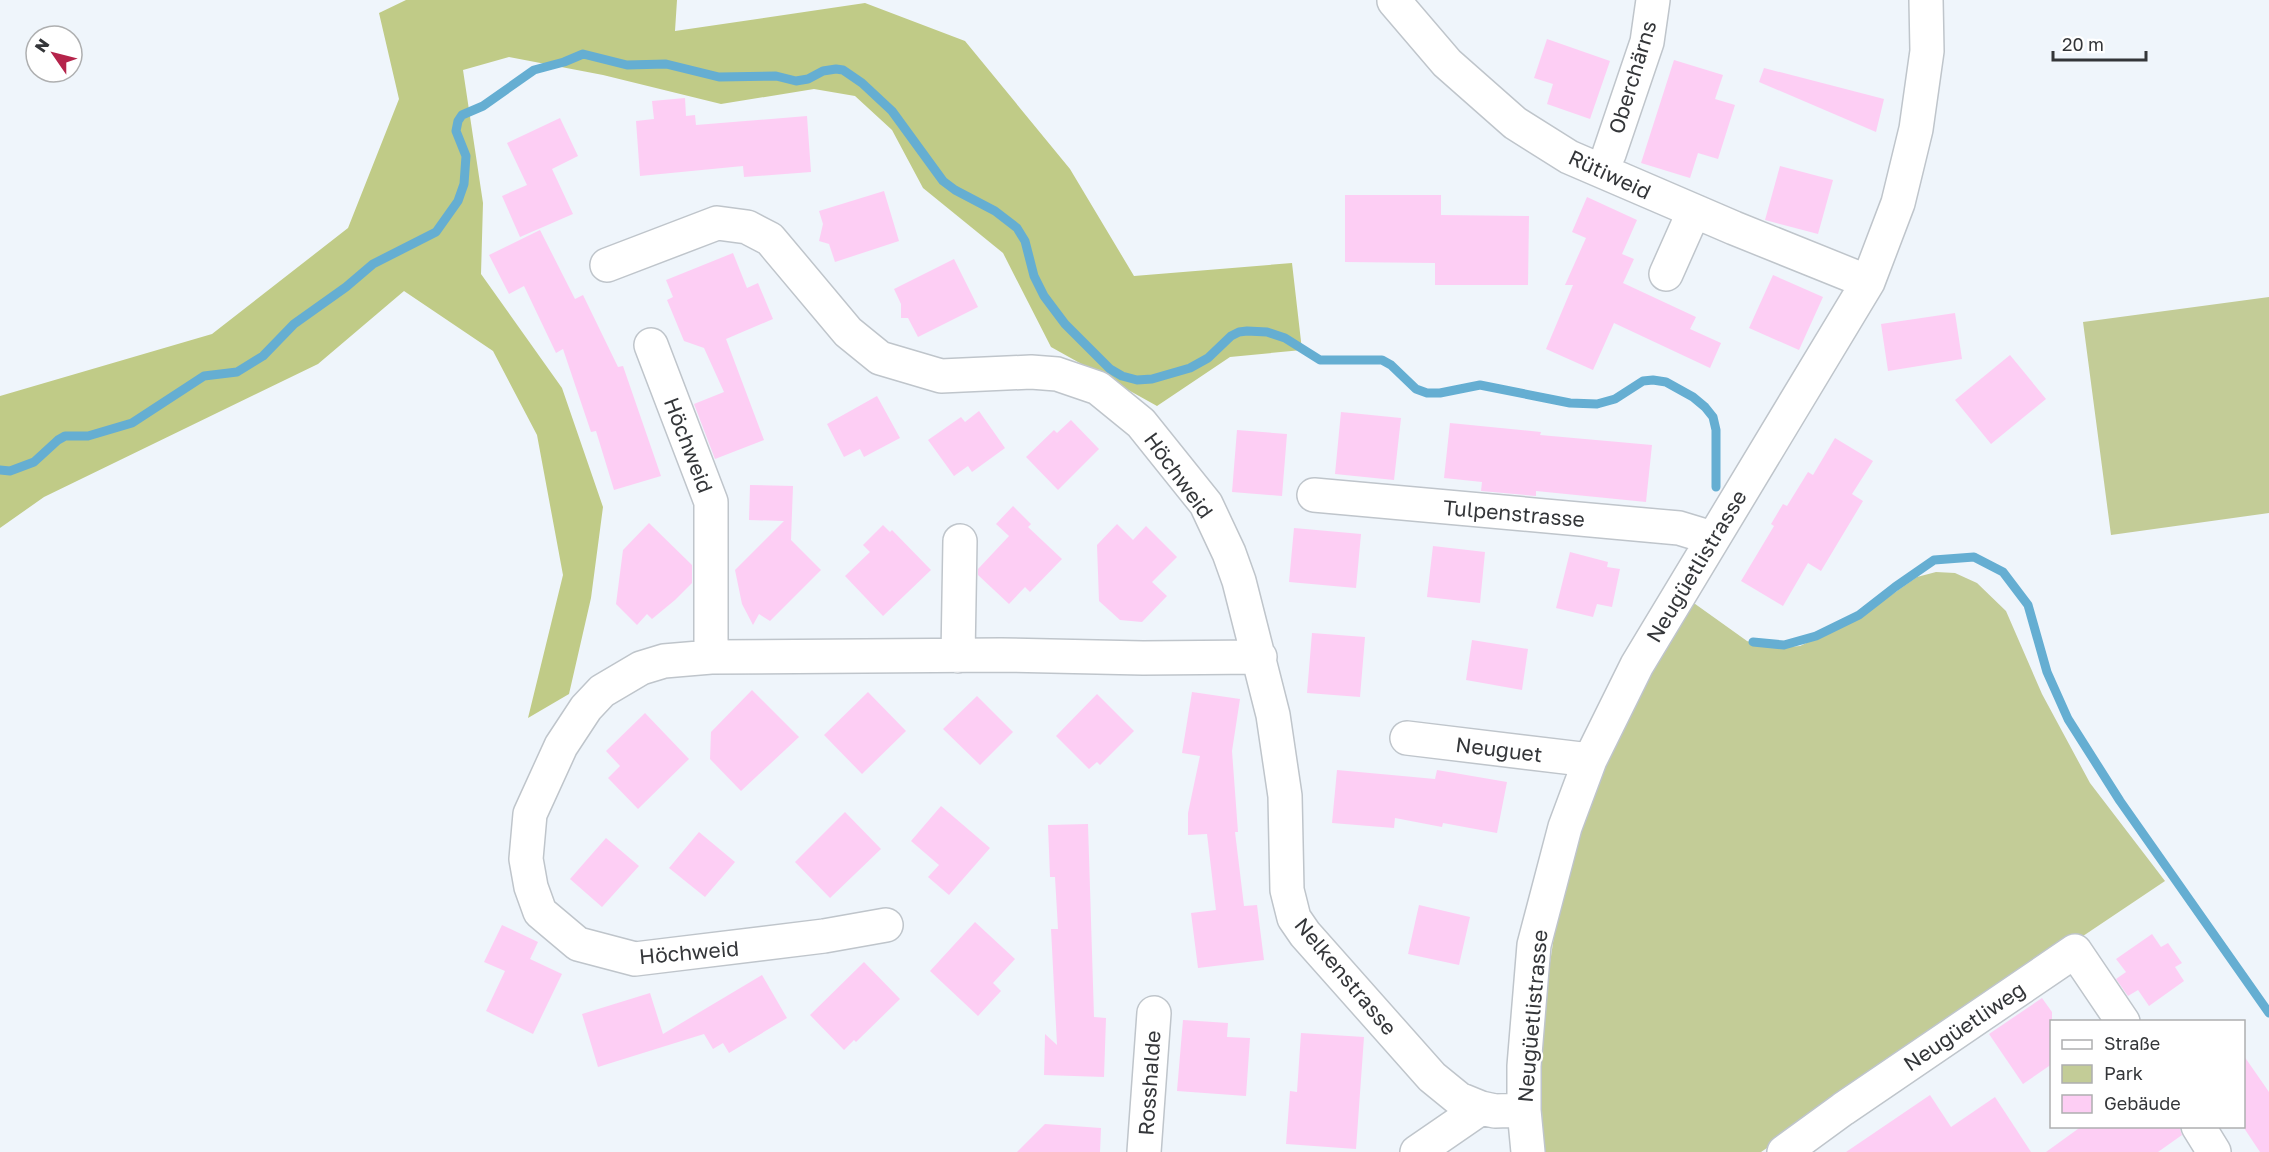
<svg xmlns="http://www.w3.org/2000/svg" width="2269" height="1152" font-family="'Golos Text',sans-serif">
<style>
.green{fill:#c3cc97}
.forest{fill:#c0cb87}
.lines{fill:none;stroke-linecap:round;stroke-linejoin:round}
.stream{stroke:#65aed2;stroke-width:9}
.building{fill:#fdcef4}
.minor-casing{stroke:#bfc5cb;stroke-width:36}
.minor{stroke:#fff;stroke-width:33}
.labels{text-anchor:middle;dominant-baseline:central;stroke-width:4.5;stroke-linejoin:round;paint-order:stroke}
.street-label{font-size:21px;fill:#343639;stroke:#fff}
</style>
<rect width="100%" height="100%" fill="#eff5fb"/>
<!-- green -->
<path class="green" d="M 2269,297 L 2269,513 L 2111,535 L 2083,322 Z
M 1936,572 L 1955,573 L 1977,583 L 2006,611 L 2042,694 L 2090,783 L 2165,881 L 1761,1152 L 1544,1152 C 1536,1037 1548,926 1584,816 C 1608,740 1652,670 1691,601 L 1747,641 L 1762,646 L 1778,648 L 1800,646 L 1857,619 L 1917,577 Z"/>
<!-- forest -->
<path class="forest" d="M 406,0 L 677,0 L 675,31 L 865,3 L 965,41 L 1070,169 L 1134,276 L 1292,263 L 1302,350 L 1230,357 L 1157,406 L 1051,347 L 1003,253 L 923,188 L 892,130 L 855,96 L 814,89 L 721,104 L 603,75 L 509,57 L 463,70 L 483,203 L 481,274 L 562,388 L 603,507 L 591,598 L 569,694 L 528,718 L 563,575 L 537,435 L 493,351 L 404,291 L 318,364 L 44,497 L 0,528 L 0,396 L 212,334 L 348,228 L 399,99 L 379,13 Z"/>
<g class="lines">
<!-- stream -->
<path class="stream" d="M 0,470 L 10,471 L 34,462 L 58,440 L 65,436 L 88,436 L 132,423 L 204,376 L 237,372 L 263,356 L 294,324 L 346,287 L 373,264 L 436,232 L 458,201 L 464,184 L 466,156 L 456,131 L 458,121 L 462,115 L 483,106 L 534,70 L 564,62 L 583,54 L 627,65 L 666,64 L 719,77 L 776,76 L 796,81 L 808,79 L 823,71 L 836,69 L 843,70 L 862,83 L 892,111 L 943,181 L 955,190 L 995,211 L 1017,228 L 1025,241 L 1034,276 L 1044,296 L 1065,324 L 1110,369 L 1122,376 L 1137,380 L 1152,379 L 1190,368 L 1208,358 L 1231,336 L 1239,332 L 1247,331 L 1267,332 L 1285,338 L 1320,360 L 1382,360 L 1391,365 L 1416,389 L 1427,393 L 1440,393 L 1480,385 L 1570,403 L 1597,404 L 1615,399 L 1643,381 L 1653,380 L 1666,382 L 1693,397 L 1705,407 L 1713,417 L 1716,430 L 1716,487
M 1753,642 L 1784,645 L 1816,636 L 1859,615 L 1895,587 L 1934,560 L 1974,557 L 2003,572 L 2028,605 L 2047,672 L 2068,719 L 2120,801 L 2269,1013"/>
</g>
<!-- building -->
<path class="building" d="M 1547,39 L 1610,61 L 1590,119 L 1547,104 L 1553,84 L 1534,78 Z
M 1674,60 L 1723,75 L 1715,99 L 1735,105 L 1718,159 L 1698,153 L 1690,178 L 1641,163 Z
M 1764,68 L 1884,99 L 1876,132 L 1759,82 Z
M 685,98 L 686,116 L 695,115 L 696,125 L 807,116 L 811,172 L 744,177 L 743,166 L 640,176 L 636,121 L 654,119 L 652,101 Z
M 560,118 L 578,156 L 552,169 L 573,214 L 520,237 L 502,196 L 527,185 L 507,143 Z
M 1780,166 L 1833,180 L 1818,234 L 1765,220 Z
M 884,191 L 899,241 L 835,262 L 829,244 L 819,241 L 823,224 L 819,211 Z
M 1345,195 L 1441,195 L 1441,215 L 1529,216 L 1528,285 L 1435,285 L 1435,263 L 1345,262 Z
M 1587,197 L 1637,220 L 1622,254 L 1634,259 L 1623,283 L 1696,317 L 1690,329 L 1721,343 L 1710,368 L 1614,323 L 1593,370 L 1546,349 L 1573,285 L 1565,285 L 1586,238 L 1572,232 Z
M 540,230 L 575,299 L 583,295 L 618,367 L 623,366 L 661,476 L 614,490 L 596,431 L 591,432 L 563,349 L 556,353 L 524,286 L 509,294 L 489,255 Z
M 733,253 L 747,288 L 758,283 L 773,319 L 726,339 L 764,440 L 715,459 L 694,404 L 724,392 L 704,348 L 684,341 L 667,300 L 673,297 L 666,280 Z
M 954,259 L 978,307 L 918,337 L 908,318 L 901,318 L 901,304 L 894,289 Z
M 1773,275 L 1823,297 L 1799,350 L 1749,328 Z
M 1955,313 L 1962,359 L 1888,371 L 1881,324 Z
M 2010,355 L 2046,399 L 1991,444 L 1955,400 Z
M 877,396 L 900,438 L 864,457 L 860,449 L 844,457 L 827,424 Z
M 979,411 L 1005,448 L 972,472 L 968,466 L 954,476 L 928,440 L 961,417 L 965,422 Z
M 1341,412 L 1401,418 L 1394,480 L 1335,474 Z
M 1071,420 L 1099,449 L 1058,490 L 1026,457 L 1054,430 L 1057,433 Z
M 1450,423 L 1541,432 L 1540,435 L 1652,445 L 1646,502 L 1536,491 L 1536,496 L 1481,491 L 1482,482 L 1444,478 Z
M 1237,430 L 1287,434 L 1282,496 L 1232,492 Z
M 1835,438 L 1873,461 L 1852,494 L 1863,501 L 1821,571 L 1808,563 L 1783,606 L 1741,581 L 1774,526 L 1771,524 L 1783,504 L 1787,506 L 1808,472 L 1813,475 Z
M 750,485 L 793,486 L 791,540 L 821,570 L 770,621 L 759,614 L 753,625 L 742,604 L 735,570 L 784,521 L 749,520 Z
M 1013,506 L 1031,524 L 1028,527 L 1062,559 L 1030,592 L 1025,587 L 1009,604 L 978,575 L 978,569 L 1009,536 L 996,524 Z
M 649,523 L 692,565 L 692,583 L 675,600 L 652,619 L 647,614 L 637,625 L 616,604 L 623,550 Z
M 1117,524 L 1133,540 L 1146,526 L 1177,557 L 1152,582 L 1167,596 L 1142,622 L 1120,620 L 1099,601 L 1097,545 Z
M 883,525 L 890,532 L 892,530 L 931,570 L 883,616 L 845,576 L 870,552 L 863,545 Z
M 1294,528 L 1361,534 L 1356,588 L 1289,582 Z
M 1433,546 L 1485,552 L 1480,603 L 1427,597 Z
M 1570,552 L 1608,562 L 1607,567 L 1620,569 L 1612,607 L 1597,604 L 1593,617 L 1556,608 Z
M 1312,633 L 1365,637 L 1360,697 L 1307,693 Z
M 1472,640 L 1528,649 L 1522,690 L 1466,680 Z
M 752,690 L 799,737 L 741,791 L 710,759 L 711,732 Z
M 868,692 L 906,731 L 862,774 L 824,735 Z
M 1192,692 L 1240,699 L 1232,751 L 1238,832 L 1235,832 L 1244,906 L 1257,905 L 1264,960 L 1198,968 L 1191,913 L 1216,910 L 1207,834 L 1188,835 L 1188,813 L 1200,756 L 1182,753 Z
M 1097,694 L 1134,731 L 1100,765 L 1097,762 L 1089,769 L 1056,736 Z
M 977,696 L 1013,732 L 980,765 L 943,729 Z
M 645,713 L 689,759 L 638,809 L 608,778 L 620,766 L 606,751 Z
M 1337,770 L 1435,779 L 1437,770 L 1507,782 L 1497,833 L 1443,823 L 1442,827 L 1395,818 L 1394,828 L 1332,823 Z
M 941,806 L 990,848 L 949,895 L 928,877 L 939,865 L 911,841 Z
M 845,812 L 881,849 L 830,898 L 795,862 Z
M 1088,824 L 1094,1017 L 1106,1018 L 1104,1077 L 1044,1075 L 1045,1034 L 1057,1045 L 1051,929 L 1058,929 L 1055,877 L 1050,877 L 1048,825 Z
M 699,832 L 735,862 L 705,897 L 669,868 Z
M 606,838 L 639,866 L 602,907 L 570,879 Z
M 1419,905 L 1470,917 L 1459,965 L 1408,954 Z
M 975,922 L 1015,959 L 993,983 L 1001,991 L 978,1016 L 930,971 Z
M 502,925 L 538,942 L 530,959 L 562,974 L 533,1034 L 486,1011 L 505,971 L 484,962 Z
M 2152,934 L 2161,947 L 2168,943 L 2182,963 L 2175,967 L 2184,981 L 2149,1006 L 2138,990 L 2128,996 L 2116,979 L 2126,972 L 2116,959 Z
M 864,962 L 900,999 L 856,1042 L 854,1040 L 844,1050 L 810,1015 Z
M 762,975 L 787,1018 L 729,1053 L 723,1043 L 713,1049 L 704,1034 L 598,1067 L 582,1014 L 650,993 L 663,1034 Z
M 2042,998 L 2052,1012 L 2052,1064 L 2023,1084 L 1989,1034 Z
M 1183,1020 L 1228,1023 L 1227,1037 L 1250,1038 L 1246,1096 L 1177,1091 Z
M 1301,1033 L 1364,1037 L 1356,1149 L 1286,1144 L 1290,1091 L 1297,1092 Z
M 2244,1056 L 2269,1092 L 2269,1152 L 2260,1152 L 2244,1128 Z
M 1930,1095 L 1951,1127 L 1995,1097 L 2031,1152 L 1846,1152 Z
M 1045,1124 L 1101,1128 L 1100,1152 L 1017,1152 Z
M 2082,1126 L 2179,1126 L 2182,1135 L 2158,1152 L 2046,1152 Z"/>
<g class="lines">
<defs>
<path id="minor" d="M 1394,1 L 1447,63 L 1515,123 L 1569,157 L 1734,228 L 1868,282
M 1609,154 L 1647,42 L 1653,0
M 607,265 L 717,223 L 747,227 L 770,239 L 848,332 L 880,358 L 941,376 L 1031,372 L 1057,374 L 1098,388 L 1141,423 L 1206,504 L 1229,553 L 1239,581 L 1273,715 L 1285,796 L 1287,890 L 1294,918 L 1305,934 L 1432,1077 L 1459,1099 L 1481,1108 L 1495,1111 L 1524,1110
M 1666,274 L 1694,211
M 651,345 L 711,502 L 711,657
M 1314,495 L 1679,528 L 1712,538
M 958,656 L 960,541
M 1407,738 L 1590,760
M 886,925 L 824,936 L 635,959 L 578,944 L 540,912 L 531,887 L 526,859 L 530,814 L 561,746 L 586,708 L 602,691 L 641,668 L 664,661 L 711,657 L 1001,655 L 1143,658 L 1260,657
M 2198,1126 L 2214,1152
M 1144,1152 L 1154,1013
M 1417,1152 L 1481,1108
M 1528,1152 L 1524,1110 L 1524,1066 L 1534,945 L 1565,827 L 1590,760 L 1637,665 L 1868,282 L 1898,203 L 1916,129 L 1927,51 L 1926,0
M 1784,1152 L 1843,1109 L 2075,951 L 2123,1022"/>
</defs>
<!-- minor casing -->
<use href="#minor" class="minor-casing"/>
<!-- minor -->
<use href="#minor" class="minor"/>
</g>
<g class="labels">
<!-- street labels -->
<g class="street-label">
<text transform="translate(1632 77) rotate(-73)">Oberchärns</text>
<text transform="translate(1610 174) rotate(25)">Rütiweid</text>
<text transform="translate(689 445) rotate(69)">Höchweid</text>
<text transform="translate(1179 475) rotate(54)">Höchweid</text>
<text transform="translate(1514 513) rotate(5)">Tulpenstrasse</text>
<text transform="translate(1696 566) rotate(-59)">Neugüetlistrasse</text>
<text transform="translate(1499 749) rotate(7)">Neuguet</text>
<text transform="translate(689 952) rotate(-5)">Höchweid</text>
<text transform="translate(1346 976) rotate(50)">Nelkenstrasse</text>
<text transform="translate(1532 1016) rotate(-85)">Neugüetlistrasse</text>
<text transform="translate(1964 1026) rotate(-34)">Neugüetliweg</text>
<text transform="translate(1149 1083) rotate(-86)">Rosshalde</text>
</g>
</g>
<!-- legend -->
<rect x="2050" y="1020" width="195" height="108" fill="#ffffff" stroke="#aeafb0" stroke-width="1.5"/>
<rect x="2062" y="1040" width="30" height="9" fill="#ffffff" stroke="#aeafb0" stroke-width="1.5"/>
<text x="2104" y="1050" font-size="18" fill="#343639">Straße</text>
<rect x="2062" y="1065" width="30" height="18" fill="#c3cc97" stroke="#aeafb0" stroke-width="1.5"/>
<text x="2104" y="1080" font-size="18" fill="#343639">Park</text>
<rect x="2062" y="1095" width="30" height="18" fill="#fdcef4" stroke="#aeafb0" stroke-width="1.5"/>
<text x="2104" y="1110" font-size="18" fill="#343639">Gebäude</text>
<!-- north arrow -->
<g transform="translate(54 54) rotate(305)"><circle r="28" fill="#ffffff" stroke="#aeafb0" stroke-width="1.5"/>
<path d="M0-4.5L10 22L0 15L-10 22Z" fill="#b5244b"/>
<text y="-9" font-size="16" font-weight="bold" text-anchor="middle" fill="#343639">N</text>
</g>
<!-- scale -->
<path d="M2053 51v9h93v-9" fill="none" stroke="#343639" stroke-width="3"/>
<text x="2062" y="51" font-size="18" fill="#343639" stroke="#ffffff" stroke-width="4.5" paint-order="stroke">20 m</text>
</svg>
